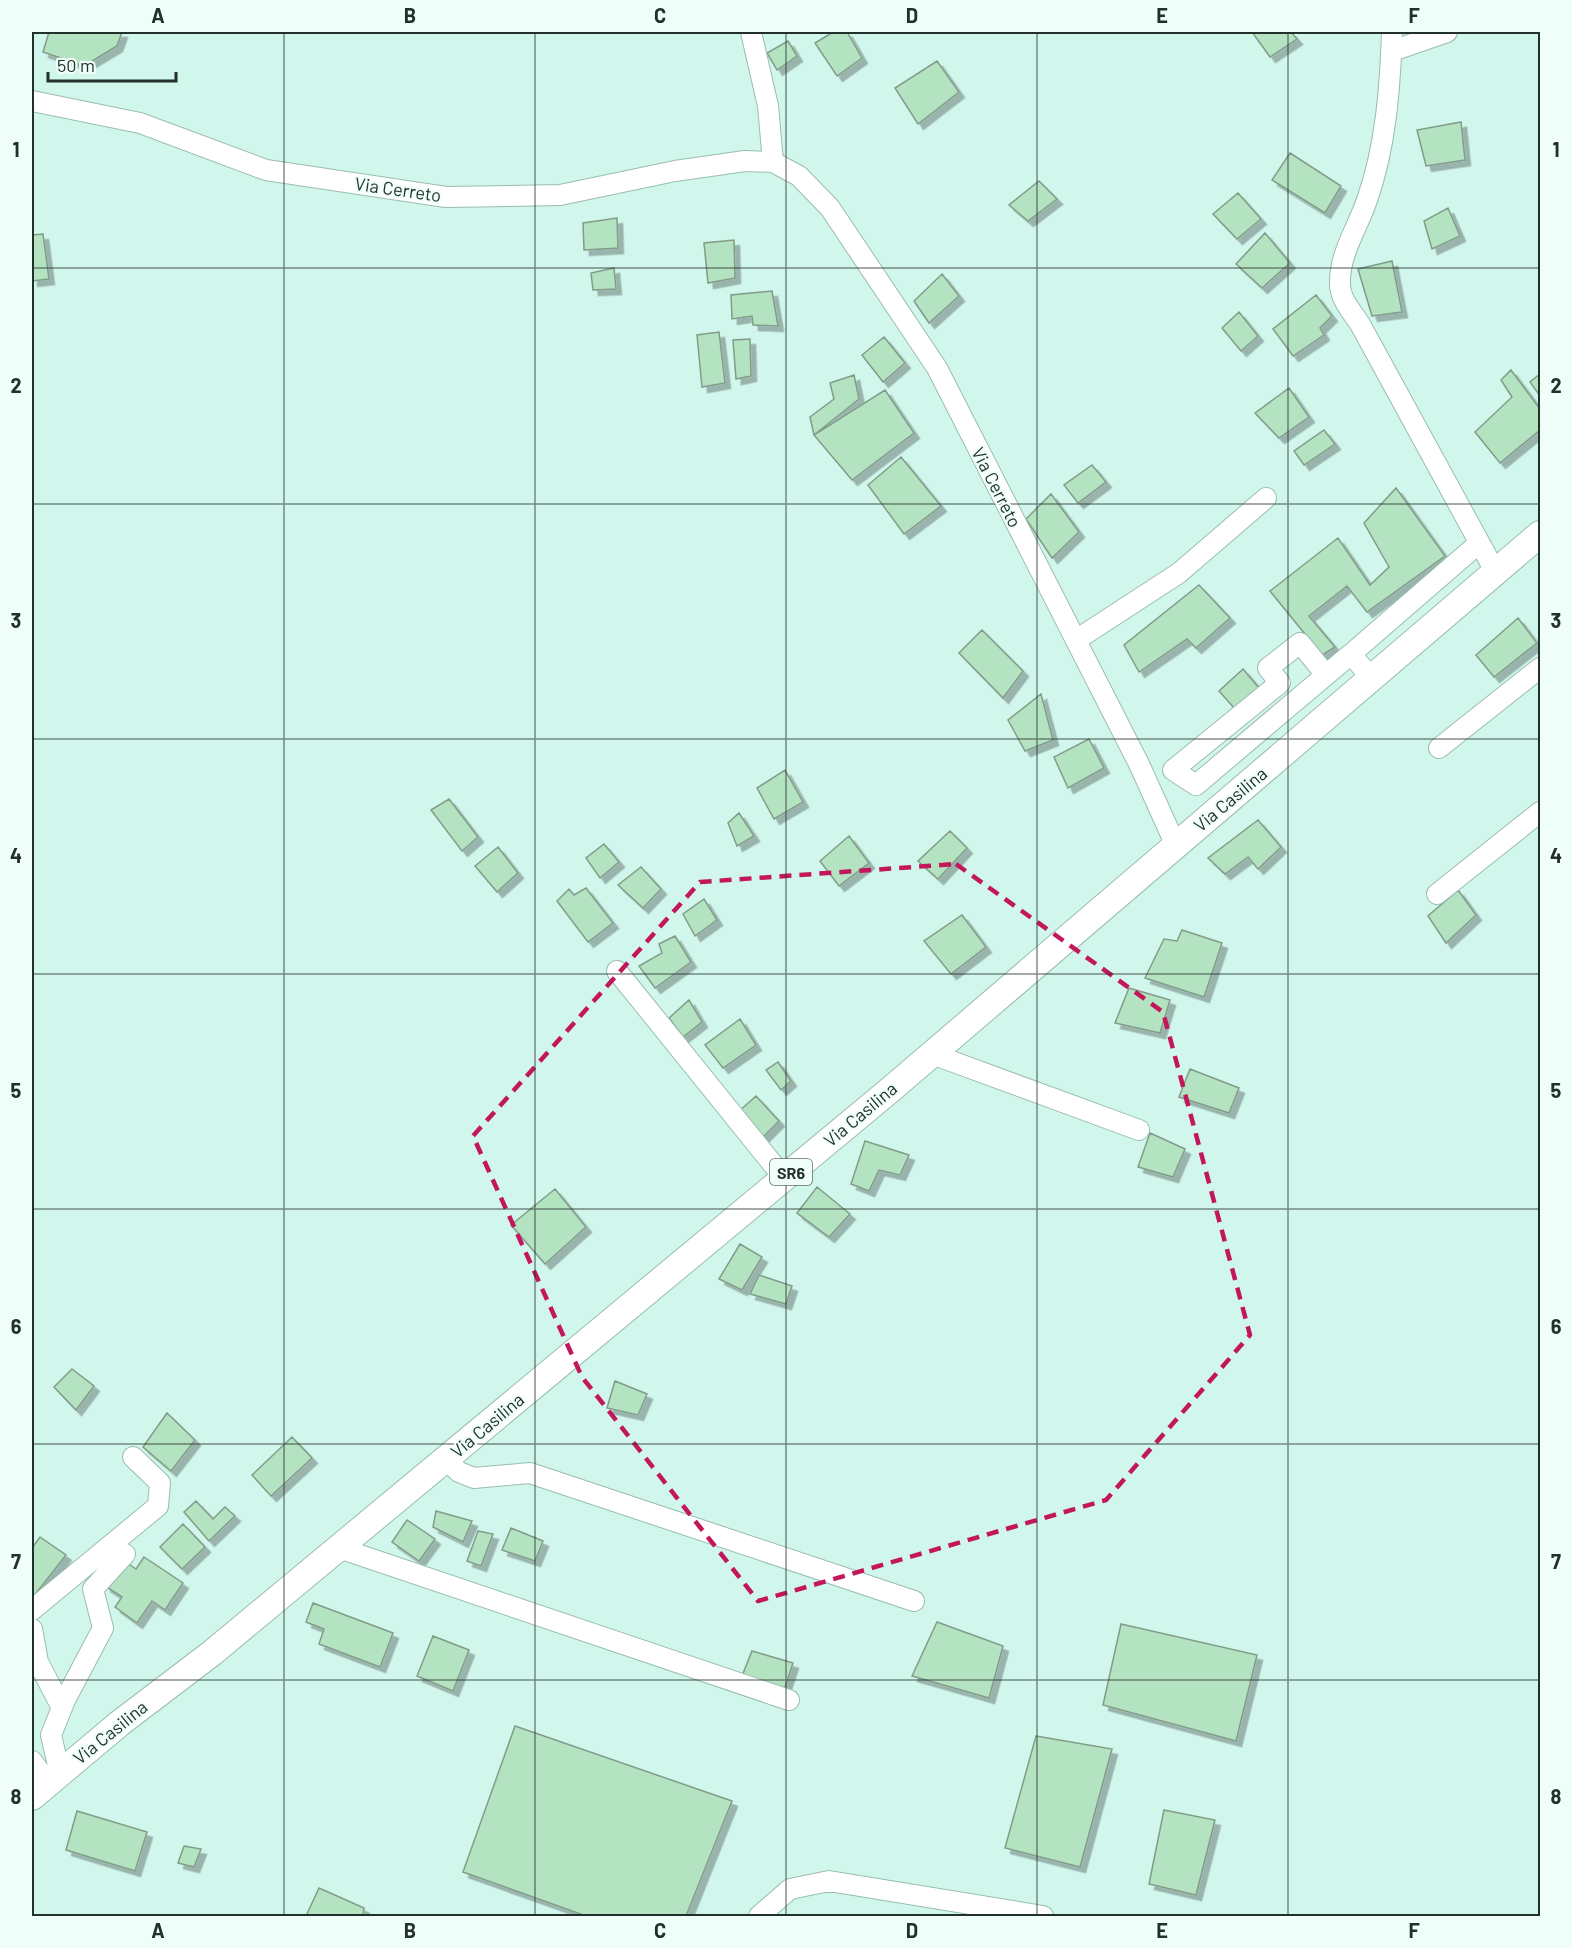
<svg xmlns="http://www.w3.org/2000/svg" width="1572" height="1948" font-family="Barlow,sans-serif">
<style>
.building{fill:#b4e3c2;stroke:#829c89;stroke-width:1.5;filter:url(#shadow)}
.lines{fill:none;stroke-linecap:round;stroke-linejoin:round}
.minor-casing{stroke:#9abdb3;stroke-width:22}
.major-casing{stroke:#9abdb3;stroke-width:28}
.minor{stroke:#fff;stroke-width:20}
.major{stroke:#fff;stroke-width:26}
.marked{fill:none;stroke:#c2185b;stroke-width:4.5;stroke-dasharray:12 8;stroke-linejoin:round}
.grid{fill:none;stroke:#22302c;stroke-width:1.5;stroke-opacity:0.55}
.labels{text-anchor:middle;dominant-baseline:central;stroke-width:4.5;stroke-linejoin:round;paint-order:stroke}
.shield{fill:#effef9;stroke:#606e6a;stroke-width:1.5}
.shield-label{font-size:16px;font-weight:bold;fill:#22302c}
.street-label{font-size:18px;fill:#22302c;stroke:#effef9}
.neatline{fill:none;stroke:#22302c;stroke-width:2}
.grid-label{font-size:20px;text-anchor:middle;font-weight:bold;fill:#22302c}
</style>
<defs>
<filter id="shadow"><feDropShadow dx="5.5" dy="5.5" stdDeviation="0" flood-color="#0004"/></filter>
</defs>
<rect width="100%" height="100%" fill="#d1f6ec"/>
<!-- building -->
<path class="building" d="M 49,32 L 71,33 L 74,32 L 122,32 L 117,46 L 84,66 L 43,52 Z
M 833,32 L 847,32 L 862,58 L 837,76 L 815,43 Z
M 1252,32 L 1291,32 L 1297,39 L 1270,57 Z
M 788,41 L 797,56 L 777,70 L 767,53 Z
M 937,61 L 959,92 L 918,124 L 895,88 Z
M 1461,122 L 1465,160 L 1426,166 L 1417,130 Z
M 1290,153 L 1341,186 L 1325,213 L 1272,180 Z
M 1039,181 L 1057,199 L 1028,221 L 1009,205 Z
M 1238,193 L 1261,219 L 1237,239 L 1213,214 Z
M 1448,208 L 1460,236 L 1432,249 L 1424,221 Z
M 617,218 L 618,248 L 584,250 L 583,223 Z
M 1265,233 L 1290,263 L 1262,288 L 1236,264 Z
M 43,234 L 49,279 L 32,281 L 32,235 Z
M 734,240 L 735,278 L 708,283 L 704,243 Z
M 1392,261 L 1402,312 L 1372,316 L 1358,269 Z
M 614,268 L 616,289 L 593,290 L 591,273 Z
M 942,274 L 959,296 L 929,323 L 914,301 Z
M 772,291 L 778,326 L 753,325 L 752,316 L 732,319 L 731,295 Z
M 1316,295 L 1332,316 L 1320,328 L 1324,335 L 1293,356 L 1273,329 Z
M 1239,312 L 1258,336 L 1241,351 L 1222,328 Z
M 719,332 L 725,383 L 702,387 L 697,335 Z
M 884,337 L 905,363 L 883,382 L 862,355 Z
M 750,339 L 751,376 L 736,379 L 733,340 Z
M 1511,370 L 1540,409 L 1540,430 L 1500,463 L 1475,432 L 1512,397 L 1501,380 Z
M 1540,374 L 1540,396 L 1530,382 Z
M 854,375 L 859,399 L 814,435 L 810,417 L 834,399 L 830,383 Z
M 1289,388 L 1309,417 L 1279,438 L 1255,413 Z
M 885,390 L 914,433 L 852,480 L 814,435 Z
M 1324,430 L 1335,444 L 1304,465 L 1294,451 Z
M 901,457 L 941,506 L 904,534 L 868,485 Z
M 1092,465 L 1106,482 L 1078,503 L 1064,485 Z
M 1396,488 L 1445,556 L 1367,612 L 1347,586 L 1309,616 L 1335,647 L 1322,655 L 1270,591 L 1338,538 L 1370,585 L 1389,567 L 1364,523 Z
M 1051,494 L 1079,532 L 1052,558 L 1026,519 Z
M 1199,585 L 1230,618 L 1196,648 L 1187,639 L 1139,672 L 1124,645 Z
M 1518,618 L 1537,643 L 1494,677 L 1476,655 Z
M 982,630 L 1023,671 L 1003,698 L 959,653 Z
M 1243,669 L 1259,688 L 1235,709 L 1219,691 Z
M 1041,694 L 1053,740 L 1025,751 L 1008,720 Z
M 1089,739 L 1104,768 L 1068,788 L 1054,757 Z
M 785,770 L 803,802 L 774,819 L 757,788 Z
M 449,799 L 478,837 L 462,851 L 431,810 Z
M 739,813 L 754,836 L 737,846 L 728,823 Z
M 1258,820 L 1281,847 L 1258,869 L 1248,857 L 1225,874 L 1208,858 Z
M 950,831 L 967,848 L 938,879 L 918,861 Z
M 849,836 L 869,863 L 839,886 L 820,861 Z
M 604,844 L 619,862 L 600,878 L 586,858 Z
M 498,847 L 518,873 L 497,892 L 475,866 Z
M 641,867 L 661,889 L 643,908 L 618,885 Z
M 586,888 L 613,923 L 588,942 L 557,901 L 569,889 L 574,895 Z
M 1458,890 L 1476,915 L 1446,943 L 1428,916 Z
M 704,899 L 717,920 L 695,936 L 683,914 Z
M 962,915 L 986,947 L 951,974 L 924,941 Z
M 1182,930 L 1222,943 L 1204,997 L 1145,978 L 1164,939 L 1177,941 Z
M 675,936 L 691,962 L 655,988 L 639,966 L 662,953 L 659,944 Z
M 1129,988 L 1170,1000 L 1160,1033 L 1115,1023 Z
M 689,1000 L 702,1022 L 683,1037 L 669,1018 Z
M 740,1019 L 756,1045 L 723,1068 L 705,1045 Z
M 778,1062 L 791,1081 L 781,1090 L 766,1070 Z
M 1190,1069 L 1239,1088 L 1229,1113 L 1179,1097 Z
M 756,1096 L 779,1121 L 761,1139 L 737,1113 Z
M 1150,1133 L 1185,1149 L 1173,1177 L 1138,1167 Z
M 865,1141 L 909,1155 L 900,1175 L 879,1170 L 869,1191 L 851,1184 Z
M 817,1187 L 850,1214 L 829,1237 L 797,1213 Z
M 555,1189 L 586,1227 L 545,1264 L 511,1225 Z
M 740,1244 L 762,1257 L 742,1290 L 719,1279 Z
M 759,1275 L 792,1286 L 786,1304 L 750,1294 Z
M 72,1369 L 94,1386 L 76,1410 L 54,1387 Z
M 615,1381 L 647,1394 L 638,1415 L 607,1408 Z
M 167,1413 L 195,1440 L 171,1471 L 143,1447 Z
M 292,1437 L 312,1458 L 271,1496 L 252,1475 Z
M 196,1501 L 213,1519 L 225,1507 L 235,1516 L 209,1541 L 184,1512 Z
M 436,1511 L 472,1521 L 463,1542 L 433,1527 Z
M 407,1520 L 435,1539 L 419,1561 L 392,1542 Z
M 183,1524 L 205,1547 L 182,1569 L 160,1547 Z
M 511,1528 L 543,1541 L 535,1561 L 502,1550 Z
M 478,1531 L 493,1534 L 481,1566 L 467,1561 Z
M 40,1537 L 66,1555 L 33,1597 L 32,1548 Z
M 144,1557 L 183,1583 L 165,1610 L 152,1601 L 137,1623 L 115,1607 L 122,1597 L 105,1586 L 123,1560 L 136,1569 Z
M 313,1603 L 393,1633 L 380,1667 L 319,1644 L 324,1629 L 306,1622 Z
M 937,1622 L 1003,1646 L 989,1698 L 912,1676 Z
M 1121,1624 L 1257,1655 L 1236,1741 L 1103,1705 Z
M 433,1636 L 469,1650 L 453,1691 L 417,1676 Z
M 752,1651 L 793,1663 L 784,1690 L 742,1676 Z
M 515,1726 L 732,1801 L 686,1916 L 586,1916 L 463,1872 Z
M 1036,1736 L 1112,1749 L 1080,1867 L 1005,1848 Z
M 1164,1810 L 1215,1820 L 1196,1895 L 1149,1884 Z
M 77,1811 L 147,1832 L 135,1871 L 66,1850 Z
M 184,1846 L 201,1849 L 194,1867 L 178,1863 Z
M 319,1888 L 364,1908 L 363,1916 L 306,1916 Z"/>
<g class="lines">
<defs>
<path id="minor" d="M 751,32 L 768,106 L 773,162
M 1392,32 C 1390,88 1386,146 1367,200 C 1358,227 1339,254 1340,284 C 1340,299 1352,312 1360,324 L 1496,573
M 1392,51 L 1447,32
M 32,101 L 140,123 L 266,170 L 446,197 L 560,195 L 675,171 L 745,161 L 773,162 L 799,176 L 830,208 L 937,368 L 1139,764 L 1176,846
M 1076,640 L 1179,573 L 1266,498
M 1326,675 L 1300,643 L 1268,668 L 1280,683 L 1173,770 L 1196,785 L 1351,654
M 1372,679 L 1351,654 L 1478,544
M 1439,748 L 1540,668
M 1437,894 L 1540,812
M 617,971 L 784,1178
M 932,1054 L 1139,1130
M 445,1459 L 459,1472 L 474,1478 L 530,1473 L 914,1601
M 339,1548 L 789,1700
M 32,1610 L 158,1506 L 160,1483 L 133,1457
M 32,1629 L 38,1662 L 62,1708
M 32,1761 L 48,1783
M 60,1774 L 51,1735 L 65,1700 L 103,1628 L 93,1589 L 125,1554
M 759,1916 L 790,1889 L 829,1881 L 1043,1916"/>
<path id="major" d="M 32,1797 L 120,1723 L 212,1653 L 890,1090 L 1540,534"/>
</defs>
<!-- minor casing -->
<use href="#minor" class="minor-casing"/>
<!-- major casing -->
<use href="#major" class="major-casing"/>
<!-- minor -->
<use href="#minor" class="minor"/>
<!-- major -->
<use href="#major" class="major"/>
</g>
<!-- marked area -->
<path class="marked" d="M 956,864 L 1163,1012 L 1250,1335 L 1106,1500 L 758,1601 L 582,1377 L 473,1136 L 700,882 Z"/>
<!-- grid -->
<path class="grid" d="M 284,32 L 284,1916M 535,32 L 535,1916M 786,32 L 786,1916M 1037,32 L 1037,1916M 1288,32 L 1288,1916M 32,268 L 1540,268M 32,504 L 1540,504M 32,739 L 1540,739M 32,974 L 1540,974M 32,1209 L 1540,1209M 32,1444 L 1540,1444M 32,1680 L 1540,1680"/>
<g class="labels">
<!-- shield labels -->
<rect class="shield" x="770" y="1159" width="42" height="26" rx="4.5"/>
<g class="shield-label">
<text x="791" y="1172">SR6</text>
</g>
<!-- street labels -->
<g class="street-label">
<text transform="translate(398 189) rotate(8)">Via Cerreto</text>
<text transform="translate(997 487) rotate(63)">Via Cerreto</text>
<text transform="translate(1230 799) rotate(-40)">Via Casilina</text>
<text transform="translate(860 1114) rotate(-40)">Via Casilina</text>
<text transform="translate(487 1425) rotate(-40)">Via Casilina</text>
<text transform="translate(110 1732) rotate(-39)">Via Casilina</text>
</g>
</g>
<!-- border -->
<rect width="1572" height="1948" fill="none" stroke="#effef9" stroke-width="66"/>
<!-- scale -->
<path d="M48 72v9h128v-9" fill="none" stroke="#22302c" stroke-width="3"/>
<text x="57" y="72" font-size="18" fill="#22302c" stroke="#effef9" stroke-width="4.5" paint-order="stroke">50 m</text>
<rect x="33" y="33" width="1506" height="1882" class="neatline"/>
<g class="grid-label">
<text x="158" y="23">A</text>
<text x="410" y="23">B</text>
<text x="660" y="23">C</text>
<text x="912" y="23">D</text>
<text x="1162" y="23">E</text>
<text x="1414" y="23">F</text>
<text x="16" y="157">1</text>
<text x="1556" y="157">1</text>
<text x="16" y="393">2</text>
<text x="1556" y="393">2</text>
<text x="16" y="628">3</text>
<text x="1556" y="628">3</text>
<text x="16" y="863">4</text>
<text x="1556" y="863">4</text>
<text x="16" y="1098">5</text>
<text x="1556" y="1098">5</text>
<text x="16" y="1334">6</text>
<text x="1556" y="1334">6</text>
<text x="16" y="1569">7</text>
<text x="1556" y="1569">7</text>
<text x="16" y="1804">8</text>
<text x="1556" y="1804">8</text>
<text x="158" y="1938">A</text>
<text x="410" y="1938">B</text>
<text x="660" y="1938">C</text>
<text x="912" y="1938">D</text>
<text x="1162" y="1938">E</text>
<text x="1414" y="1938">F</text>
</g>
</svg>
